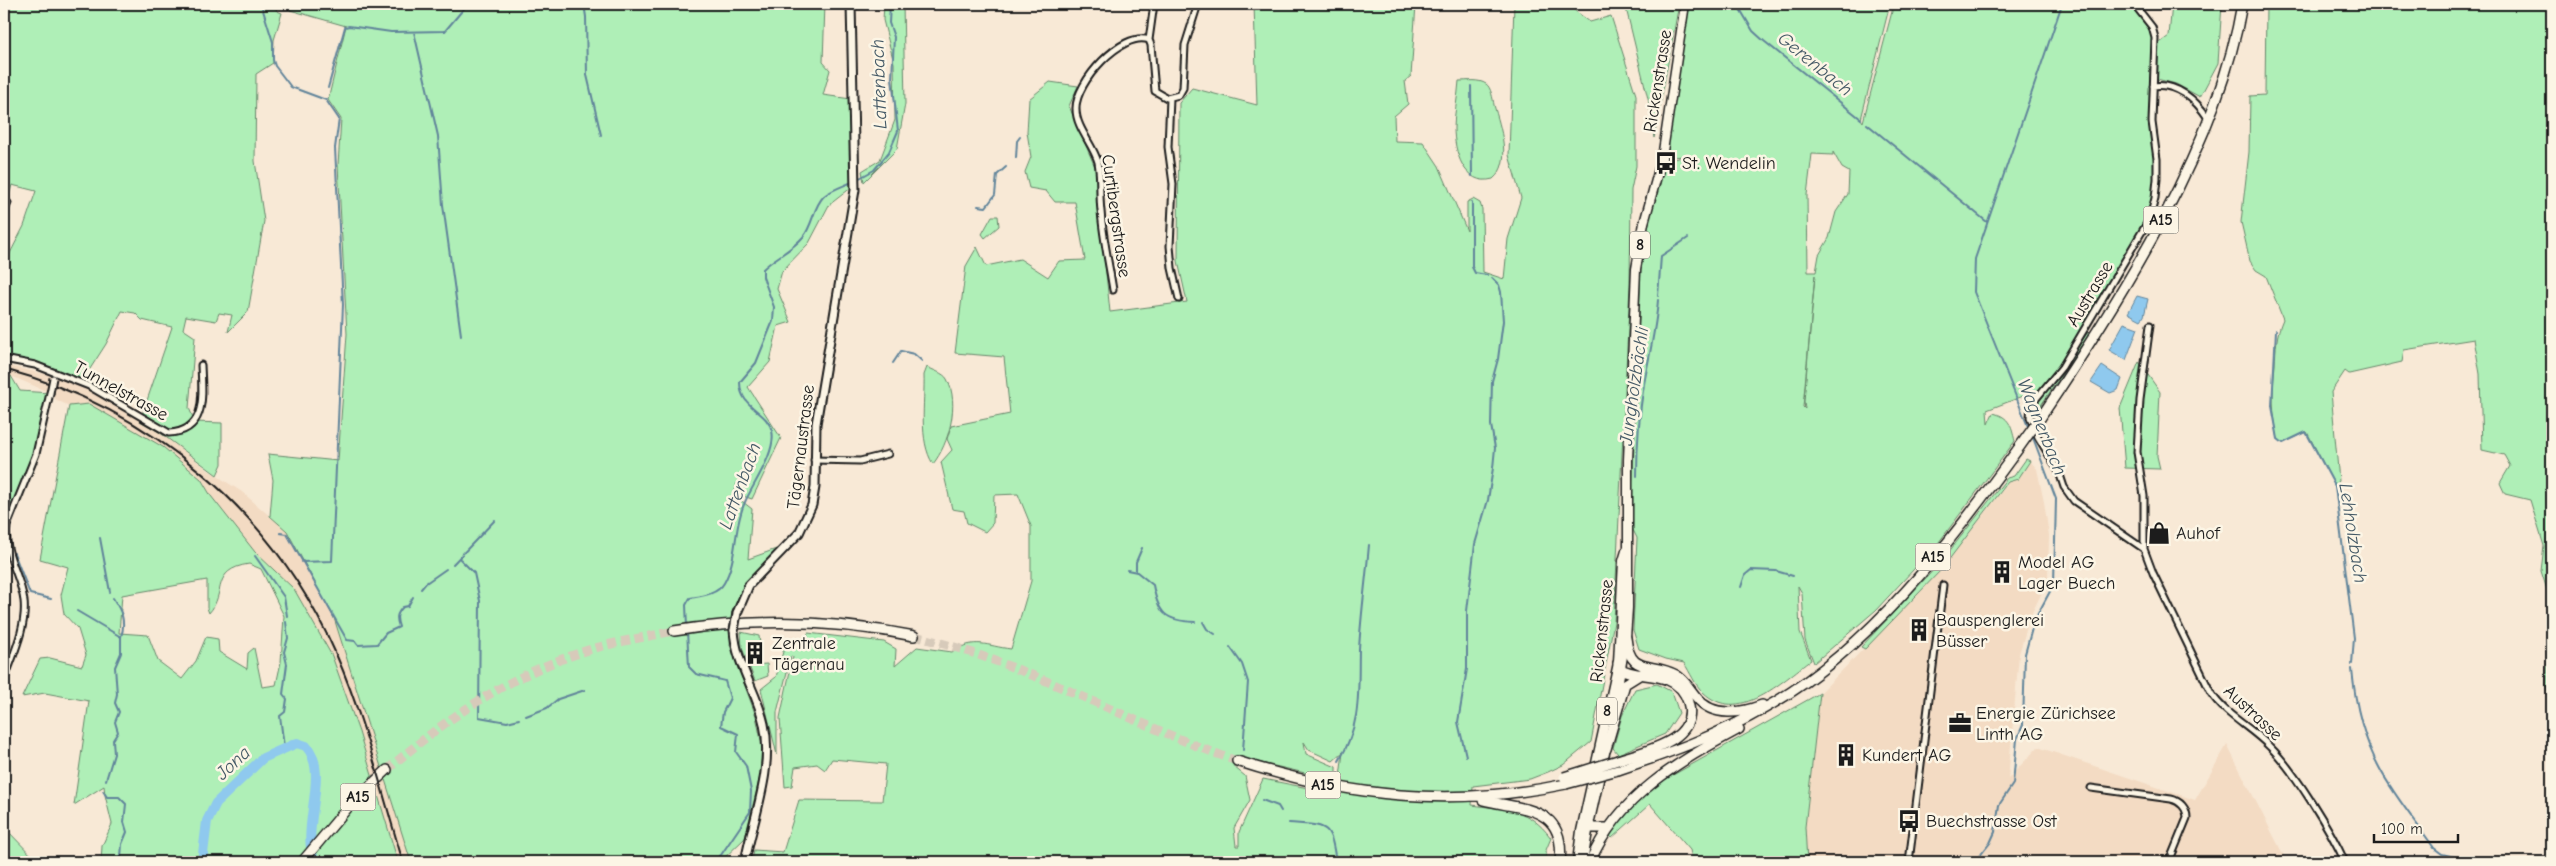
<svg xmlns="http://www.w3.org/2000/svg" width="2556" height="866" font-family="'Comic Neue',sans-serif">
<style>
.built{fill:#f3dbc3}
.green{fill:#afefb7;stroke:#66866a;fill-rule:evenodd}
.water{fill:#8fc9ee;stroke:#61849a}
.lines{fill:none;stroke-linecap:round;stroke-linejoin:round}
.stream{stroke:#61849a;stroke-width:2}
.river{stroke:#8fc9ee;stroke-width:10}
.highway-tunnel{stroke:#d7caba;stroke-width:9;stroke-dasharray:9 4.5;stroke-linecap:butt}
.street-casing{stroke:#1c1c1c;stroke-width:9}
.secondary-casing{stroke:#1c1c1c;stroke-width:11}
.primary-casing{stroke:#1c1c1c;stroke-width:11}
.highway-casing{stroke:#1c1c1c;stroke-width:12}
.street{stroke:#fcf5e5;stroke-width:5}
.secondary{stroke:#fcf5e5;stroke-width:7}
.primary{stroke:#fcf5e5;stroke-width:8}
.highway{stroke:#fcf5e5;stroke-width:9}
.rail{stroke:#1c1c1c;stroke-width:2}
.street-bridge-casing{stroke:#1c1c1c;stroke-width:9;stroke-linecap:butt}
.secondary-bridge-casing{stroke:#1c1c1c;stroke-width:11;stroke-linecap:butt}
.highway-bridge-casing{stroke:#1c1c1c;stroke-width:12;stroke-linecap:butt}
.street-bridge{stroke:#fcf5e5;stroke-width:5}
.secondary-bridge{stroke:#fcf5e5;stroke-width:7}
.highway-bridge{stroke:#fcf5e5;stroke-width:9}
.labels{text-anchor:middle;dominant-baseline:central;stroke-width:5;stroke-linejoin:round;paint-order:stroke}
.shield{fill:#fcf5e5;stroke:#5f5d58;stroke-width:1}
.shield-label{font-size:16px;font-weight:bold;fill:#1c1c1c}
.street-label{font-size:18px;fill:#1c1c1c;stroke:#fcf5e5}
.poi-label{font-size:18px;fill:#1c1c1c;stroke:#fcf5e5;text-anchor:start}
.water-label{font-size:19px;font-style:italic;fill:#445966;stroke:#fcf5e5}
</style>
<rect width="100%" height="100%" fill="#f8e9d6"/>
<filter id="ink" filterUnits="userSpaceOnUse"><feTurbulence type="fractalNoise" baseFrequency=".02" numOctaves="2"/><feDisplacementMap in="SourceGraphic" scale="10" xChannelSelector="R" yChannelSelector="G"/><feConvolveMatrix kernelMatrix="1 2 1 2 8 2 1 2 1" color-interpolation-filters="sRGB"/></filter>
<g filter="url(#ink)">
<!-- built -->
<path class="built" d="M 4,365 L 45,374 L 83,387 L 159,432 L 208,470 L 242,492 L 287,531 L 334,618 L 411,862 L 398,862 L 359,732 L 332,656 L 294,589 L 255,552 L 211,496 L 201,479 L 89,404 L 69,406 L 55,399 L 53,394 L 4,373 Z
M 2030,461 L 2037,469 L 2044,502 L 2049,535 L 2048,580 L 2030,617 L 2019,654 L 2008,779 L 2038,747 L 2195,800 L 2227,745 L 2287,862 L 1807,862 L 1805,827 L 1820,693 L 1941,570 L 2009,482 L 2018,479 Z"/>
<!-- green -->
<path class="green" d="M 4,4 L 274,4 L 277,11 L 282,13 L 274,40 L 273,63 L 256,74 L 255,161 L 264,221 L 248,312 L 228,332 L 232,315 L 219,313 L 216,321 L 186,316 L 183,329 L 195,337 L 189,408 L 195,422 L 222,423 L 222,464 L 217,475 L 159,432 L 140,421 L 172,327 L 142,320 L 135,313 L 122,311 L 106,344 L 81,383 L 56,372 L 4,359 L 4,265 L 24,226 L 36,191 L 12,185 L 4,212 Z
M 295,4 L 825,4 L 823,62 L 830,70 L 823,95 L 851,99 L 852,187 L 829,205 L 809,243 L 782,271 L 777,289 L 791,322 L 778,326 L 770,362 L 748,387 L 781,438 L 752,499 L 740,495 L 737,483 L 734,495 L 752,509 L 748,559 L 779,548 L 746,581 L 732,614 L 730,645 L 756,716 L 762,745 L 760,776 L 745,838 L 720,862 L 411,862 L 334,618 L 287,531 L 270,516 L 273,480 L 268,454 L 338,461 L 347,334 L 338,165 L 341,119 L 328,100 L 346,26 L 290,10 Z
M 884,4 L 903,4 L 905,104 L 897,149 L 864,182 L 862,171 L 880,160 L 895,120 L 894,63 L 883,20 Z
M 1254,4 L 1416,4 L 1411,76 L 1405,81 L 1408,104 L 1394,116 L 1395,141 L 1423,142 L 1439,166 L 1467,231 L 1467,202 L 1473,199 L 1480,203 L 1482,209 L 1483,272 L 1504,279 L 1508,239 L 1521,198 L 1509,155 L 1514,4 L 1566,4 L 1590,22 L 1611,16 L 1636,95 L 1636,166 L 1631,190 L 1630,285 L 1614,622 L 1591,742 L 1563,765 L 1548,772 L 1530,779 L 1473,786 L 1472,805 C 1507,810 1528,807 1551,838 L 1546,850 L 1547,862 L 752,862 L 754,850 L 783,852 L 799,800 L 882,801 L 886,764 L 832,759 L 825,770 L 817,764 L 795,767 L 792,786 L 785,787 L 780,718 L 793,657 L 791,656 L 777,712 L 777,755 L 761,689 L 776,677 L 784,648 L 795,640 L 805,641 L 808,633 L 884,642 L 896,649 L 895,666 L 917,647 L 952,652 C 976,637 986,646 1011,649 L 1031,581 L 1031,526 L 1018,494 L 994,495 L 993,523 L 985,532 L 967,523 L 964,511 L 952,509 L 941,462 L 952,450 L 947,439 L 951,426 L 1010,414 L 1004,357 L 955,353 L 966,266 L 977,247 L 986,266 L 1020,259 L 1048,277 L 1059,261 L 1085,260 L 1075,202 L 1055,202 L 1046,191 L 1029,188 L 1025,172 L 1031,157 L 1027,132 L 1029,99 L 1050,82 L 1078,86 L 1069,106 L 1095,167 L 1110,312 L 1187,302 L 1178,261 L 1179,103 L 1192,88 L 1257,105 ZM 1304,742 L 1309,750 L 1333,761 L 1343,752 L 1338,794 L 1263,779 L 1239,832 L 1239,846 L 1236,846 L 1234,828 L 1250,800 L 1245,776 L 1234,767 L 1235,757 L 1336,780 L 1336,767 L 1306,754 Z
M 1625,4 L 1679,4 L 1654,138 L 1649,103 Z
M 1687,4 L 1890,4 L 1861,119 L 1863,122 L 1894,4 L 2134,4 L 2155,38 L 2152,122 L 2157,179 L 2150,218 L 2062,367 L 2035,398 L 2026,395 L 1987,410 L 1988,424 L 1993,413 C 2010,417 2011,426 2015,441 L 1939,542 L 1876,610 L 1814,663 L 1805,640 L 1802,593 L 1798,586 L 1800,632 L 1811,660 C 1782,681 1738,726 1703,692 C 1695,685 1690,672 1684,663 L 1666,659 L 1639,649 L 1633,630 L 1637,538 L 1633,530 L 1631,520 L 1641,269 L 1647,224 L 1667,160 L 1690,156 L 1666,157 L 1665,154 ZM 1833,152 L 1842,168 L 1849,172 L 1848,194 L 1836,212 L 1829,238 L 1819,255 L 1816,272 L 1808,272 L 1807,195 L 1812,154 L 1833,155 ZM 1815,275 L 1804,401 L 1805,409 L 1803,407 Z
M 2172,4 L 2222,4 L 2218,63 L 2200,97 L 2176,84 L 2157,79 L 2157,45 L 2169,36 Z
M 2266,4 L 2552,4 L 2552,704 L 2546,687 L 2551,602 L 2541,571 L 2544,546 L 2530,500 L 2505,494 L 2500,483 L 2510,466 L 2504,455 L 2482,450 L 2480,374 L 2474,339 L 2404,350 L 2402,362 L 2349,374 L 2345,371 L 2331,392 L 2339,481 L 2335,486 L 2307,432 L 2283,443 L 2278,439 C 2272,408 2272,396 2275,365 C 2276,348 2276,335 2283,319 L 2266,276 L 2256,270 L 2250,261 L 2241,222 L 2249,152 L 2250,96 L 2265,95 Z
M 1459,81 C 1467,81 1479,79 1486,84 C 1491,87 1493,99 1494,105 C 1500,126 1513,163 1493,179 C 1464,187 1454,151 1454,128 C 1454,113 1458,97 1459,81 Z
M 992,216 L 998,216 L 999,226 L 985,238 L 982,234 Z
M 2088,332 L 2088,336 L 2035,414 L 2035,407 Z
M 2139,362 L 2160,392 L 2157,456 L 2160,469 L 2125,468 L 2120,408 Z
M 927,367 C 932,370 944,373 947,379 C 960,403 949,444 933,464 C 918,440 925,403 924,375 Z
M 4,373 L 11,376 L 20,391 L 50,393 L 36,454 L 9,516 L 5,539 Z
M 89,404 L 163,447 L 201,479 L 211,496 L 255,552 L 294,589 L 332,656 L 359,732 L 398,862 L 101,862 L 102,846 L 112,824 L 105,795 L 104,786 L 74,805 L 89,701 L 45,693 L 22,697 L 40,659 L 50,658 L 82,666 L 86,655 L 78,629 L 64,614 L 61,595 L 68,567 L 40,559 L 69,406 ZM 249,564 L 261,569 L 284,616 L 281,662 L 276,685 L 262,687 L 254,648 L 248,653 L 247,669 L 219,652 L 218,639 L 206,637 L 196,661 L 182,679 L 158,661 L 148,635 L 119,633 L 122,595 L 207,580 L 207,608 L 209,613 C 227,593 210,570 249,564 Z
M 2026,459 L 2030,461 L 2018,479 L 2008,482 L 1941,570 L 1865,649 L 1861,647 L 1940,563 L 2007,478 L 2014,476 Z
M 741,632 L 759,636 L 760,644 L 748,649 L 753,665 L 767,664 L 768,676 L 755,681 L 742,648 Z
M 1657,684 L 1672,692 L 1679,713 L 1665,734 L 1618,754 L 1613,748 L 1622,716 L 1635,689 Z
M 1820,693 L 1805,827 L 1807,862 L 1693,862 L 1690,850 L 1650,804 L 1612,838 L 1608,834 L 1643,795 L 1664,780 Z
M 4,827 L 38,862 L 4,862 Z"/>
<!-- water -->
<path class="water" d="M 2137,296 L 2148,299 L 2144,316 L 2141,320 L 2128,313 Z
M 2124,323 L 2138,328 L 2126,360 L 2109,350 Z
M 2102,366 L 2122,379 L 2118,390 L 2110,393 L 2091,382 Z"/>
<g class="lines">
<!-- stream -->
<path class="stream" d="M 261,4 L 273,42 L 273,60 L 275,66 L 291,87 L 326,100 L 339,119 L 335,148 L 343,305 L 332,561 L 302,562
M 584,4 L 586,17 L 587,75 L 601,135
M 1737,4 L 1753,31 L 1764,41 L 1861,119
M 414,32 L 438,136 L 443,205 L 461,335
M 1471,86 L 1472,176
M 328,88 L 345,27 L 349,26 L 391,32 L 445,31 L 466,6 L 479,4
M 1867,124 L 1987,222
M 1016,158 L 1017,141 L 1020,137
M 856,180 L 874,170 L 889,152 L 898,131 L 892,78 L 894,37 L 889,23 L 890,4
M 1472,202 L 1472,267 L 1475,273 L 1487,275
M 978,206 L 986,207 L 995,195 L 997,175 L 1006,167
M 1658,296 L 1661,256 L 1688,238
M 2276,330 L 2272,406 L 2278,439 L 2283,443 L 2306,432 L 2335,486 L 2354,638 L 2352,664
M 893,363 L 901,351 L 914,354 L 922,361
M 2029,429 L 1974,292 L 1975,259 L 2062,4
M 1637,476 C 1637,445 1639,414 1644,384 C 1649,356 1656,329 1658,300
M 280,533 L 287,534 L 347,640 L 355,641 L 358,645 L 377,644 L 386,633 L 399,627 C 396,618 396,614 403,607 L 408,606 L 413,597
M 100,538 L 110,592
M 4,552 L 5,552
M 14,553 L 30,594 L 51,599
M 255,556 L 284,597 L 287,616
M 460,559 L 474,573 L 480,601 L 479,717 L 507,722 L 519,719
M 453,564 L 495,520
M 1127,570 L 1137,572 L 1153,585 C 1158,613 1165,621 1195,622
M 1136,572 L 1136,562 L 1142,548
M 1741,587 L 1745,575 L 1751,570 L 1776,571 L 1793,576
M 421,589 L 426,583 L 446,569
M 113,598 C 122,612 126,621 121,637
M 77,611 L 121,637 L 121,653 L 115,667 L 117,694 L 115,703 L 119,712 L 115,722 L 118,732 L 113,740 L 114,754 L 106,780
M 1203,622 L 1207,629 L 1215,634
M 687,627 L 686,605 L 690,598 C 701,596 717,595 724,583 C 738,559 733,527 745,502 C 753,484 777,451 772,431 C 767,410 740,409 740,382 L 756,363 L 773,321 L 774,307 L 763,277 L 763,269 C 775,257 791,251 803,237 C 813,225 813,207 824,196 C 831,190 843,186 852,182
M 687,631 L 689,667 L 696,674 L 725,681 L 730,698 L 723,712 L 721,726 L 738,734 L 736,752 L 746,766 L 751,791 L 750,812 L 721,855 L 713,862
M 1230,647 L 1242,664 L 1248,682 L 1243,750
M 2352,669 C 2355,703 2363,738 2380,769 C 2395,797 2416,822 2434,848 L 2442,854 L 2475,862
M 526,716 L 547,708 L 558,699 L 585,690
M 284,747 L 280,716 L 285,712 L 287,699 L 283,694 L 287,664 L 284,652 L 288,638 L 286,622
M 1466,756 L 1458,722 L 1467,669 L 1467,611 L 1475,544 L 1488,500 L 1493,468 L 1495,448 L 1491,425 L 1492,381 L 1498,359 L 1503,321 L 1501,292 L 1499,285 L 1492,278
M 1339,761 C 1362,723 1358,691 1359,649 C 1361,614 1366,580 1369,545
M 103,791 L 107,797 L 119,797 L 126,804 L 124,822 L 127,832 L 122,844 L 121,857 L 112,862
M 1262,800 L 1278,806 L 1281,811
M 1289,823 C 1328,826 1330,822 1336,862
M 1975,862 L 1990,843 L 1995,832 L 1999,805 L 2013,784 L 2017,739 L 2023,725 L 2025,654 L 2034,621 L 2054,584 L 2056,499 L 2032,435"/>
<!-- river -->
<path class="river" d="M 202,862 L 207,821 L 216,803 L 263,758 L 297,743 L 306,746 C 331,773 299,829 315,862"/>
<!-- highway-tunnel -->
<path class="highway-tunnel" d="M 914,636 C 1028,663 1128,723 1237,761
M 387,770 C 449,715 522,667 603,646 C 627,640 650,636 674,631"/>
<defs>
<path id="street" d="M 2134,4 L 2152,27 L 2155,38 L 2152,122 L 2157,159 L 2157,179 L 2155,198 L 2150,218 L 2062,367 L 2031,405 L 2030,417 L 2038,437 L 2059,472 L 2064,487 L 2074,501 L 2144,549
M 1149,40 L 1154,4
M 2153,86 C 2176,82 2196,100 2208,118
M 1170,98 L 1168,147 L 1173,184 L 1170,246 L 1172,268 L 1179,299
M 4,212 L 8,203
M 1113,290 C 1109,264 1103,238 1101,211 C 1099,195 1101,178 1098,162 C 1093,144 1076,128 1076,109 C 1075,83 1122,30 1149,40 L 1151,45 L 1155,91 L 1167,98 L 1179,95 L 1183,88 L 1185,45 L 1198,4
M 2150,325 L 2140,400 L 2137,452 L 2144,496 L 2144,549 L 2153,573 L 2211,693 C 2226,716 2251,727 2270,747 C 2294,770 2331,831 2345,862
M 4,359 L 35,365 L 89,386 L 169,433 C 208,431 202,394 201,365
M 814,460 L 860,461 L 888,454
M 4,681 C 12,657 27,627 24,601 C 21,576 3,553 7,526 L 36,454 L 50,393
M 2091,788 L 2171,799 C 2180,801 2187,808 2187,818 L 2169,862
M 1909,862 L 1943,585"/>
<path id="secondary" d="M 737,613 L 749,585 L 799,533 L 812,505 L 815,487 L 816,424 L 855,190 L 851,4
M 734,630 C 736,665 757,691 764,724 C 774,769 753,818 745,862"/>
<path id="primary" d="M 1614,710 L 1626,638 L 1628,608 L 1628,460 L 1636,269 L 1644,223 L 1662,158 L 1685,4
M 1577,862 L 1581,831 L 1618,663 L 1623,561 L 1626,551
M 1583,862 L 1589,825 L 1607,744"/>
<path id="highway" d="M 2041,417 C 2120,300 2219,144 2242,4
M 674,631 C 755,618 834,620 914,636
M 1626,638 C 1630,676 1650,661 1676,675 C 1685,680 1690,690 1697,698 C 1713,718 1742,713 1762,705
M 1618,663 L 1619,668 C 1633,677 1653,673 1668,680 C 1678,684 1685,692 1688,702 C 1700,741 1644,751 1618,760
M 1606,749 L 1625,684 L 1641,674
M 1237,761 C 1348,797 1452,808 1566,784
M 1618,770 C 1669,753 1719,735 1765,708 C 1870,649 1948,545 2018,449
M 1483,800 C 1522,810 1566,805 1560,862
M 1585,818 L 1592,828 L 1607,828
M 302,862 L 349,806 L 387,770
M 1590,862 C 1618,796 1678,762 1739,729"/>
</defs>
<!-- street casing -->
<use href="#street" class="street-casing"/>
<!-- secondary casing -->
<use href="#secondary" class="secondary-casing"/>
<!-- primary casing -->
<use href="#primary" class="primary-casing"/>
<!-- highway casing -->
<use href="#highway" class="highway-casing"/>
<!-- street -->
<use href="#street" class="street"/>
<!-- secondary -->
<use href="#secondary" class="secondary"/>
<!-- primary -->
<use href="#primary" class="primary"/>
<!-- highway -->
<use href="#highway" class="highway"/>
<!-- rail -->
<path class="rail" d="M 4,369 C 151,408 275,514 336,654 C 365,720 382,793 403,862"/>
<defs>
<path id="street-bridge" d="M 50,393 L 53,378"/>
<path id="secondary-bridge" d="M 734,630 L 737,613"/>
<path id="highway-bridge" d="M 2018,449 L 2041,417
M 1564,777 L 1618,760
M 1566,784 L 1618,770"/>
</defs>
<!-- street-bridge casing -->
<use href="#street-bridge" class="street-bridge-casing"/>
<!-- secondary-bridge casing -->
<use href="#secondary-bridge" class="secondary-bridge-casing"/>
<!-- highway-bridge casing -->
<use href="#highway-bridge" class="highway-bridge-casing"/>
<!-- street-bridge -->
<use href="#street-bridge" class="street-bridge"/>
<!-- secondary-bridge -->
<use href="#secondary-bridge" class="secondary-bridge"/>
<!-- highway-bridge -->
<use href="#highway-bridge" class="highway-bridge"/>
</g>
</g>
<!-- icons -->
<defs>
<symbol id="bus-bare" viewBox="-9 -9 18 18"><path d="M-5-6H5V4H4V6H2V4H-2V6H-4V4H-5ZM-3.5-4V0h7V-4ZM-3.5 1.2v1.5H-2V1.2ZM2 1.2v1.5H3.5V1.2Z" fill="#1c1c1c" stroke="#fcf5e5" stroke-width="2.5" paint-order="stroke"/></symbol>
<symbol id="shop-bare" viewBox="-9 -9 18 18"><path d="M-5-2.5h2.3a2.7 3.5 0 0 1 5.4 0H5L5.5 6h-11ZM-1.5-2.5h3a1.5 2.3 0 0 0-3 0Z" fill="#1c1c1c" stroke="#fcf5e5" stroke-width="2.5" paint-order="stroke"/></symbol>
<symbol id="building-bare" viewBox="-9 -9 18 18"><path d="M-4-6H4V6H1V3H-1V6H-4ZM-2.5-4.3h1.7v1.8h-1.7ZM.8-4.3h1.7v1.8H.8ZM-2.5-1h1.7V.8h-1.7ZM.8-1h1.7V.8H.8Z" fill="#1c1c1c" stroke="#fcf5e5" stroke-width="2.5" paint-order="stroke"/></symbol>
<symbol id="office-bare" viewBox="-9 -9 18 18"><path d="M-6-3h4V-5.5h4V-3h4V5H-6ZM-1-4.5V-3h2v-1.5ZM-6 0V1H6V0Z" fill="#1c1c1c" stroke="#fcf5e5" stroke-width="2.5" paint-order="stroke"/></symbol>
</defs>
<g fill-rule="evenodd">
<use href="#bus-bare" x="1650" y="147" width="32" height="32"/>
<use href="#shop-bare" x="2143" y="517" width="32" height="32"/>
<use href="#building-bare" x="1986" y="556" width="32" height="32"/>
<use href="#building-bare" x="1903" y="614" width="32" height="32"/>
<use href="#building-bare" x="739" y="637" width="32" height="32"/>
<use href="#office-bare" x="1944" y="707" width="32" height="32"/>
<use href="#building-bare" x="1830" y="739" width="32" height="32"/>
<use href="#bus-bare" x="1893" y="805" width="32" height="32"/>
</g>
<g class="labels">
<!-- shield labels -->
<g class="shield">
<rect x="2143.5" y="206.5" width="35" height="27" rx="4"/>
<rect x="1630" y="231.5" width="20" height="27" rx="4"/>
<rect x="1915.5" y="543.5" width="35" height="27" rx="4"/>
<rect x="1597" y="697.5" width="20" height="27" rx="4"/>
<rect x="1305.5" y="771.5" width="35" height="27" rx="4"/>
<rect x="340.5" y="783.5" width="35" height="27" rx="4"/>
</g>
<g class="shield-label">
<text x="2161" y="220">A15</text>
<text x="1640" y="245">8</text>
<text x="1933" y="557">A15</text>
<text x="1607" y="711">8</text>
<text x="1323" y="785">A15</text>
<text x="358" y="797">A15</text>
</g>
<!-- street labels -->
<g class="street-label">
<text transform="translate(1658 81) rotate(-81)">Rickenstrasse</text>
<text transform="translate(1116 216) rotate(82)">Curtibergstrasse</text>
<text transform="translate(2090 294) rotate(-59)">Austrasse</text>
<text transform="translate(121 391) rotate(29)">Tunnelstrasse</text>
<text transform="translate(801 447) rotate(-83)">Tägernaustrasse</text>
<text transform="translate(1602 631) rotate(-84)">Rickenstrasse</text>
<text transform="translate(2253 713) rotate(43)">Austrasse</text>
</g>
<!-- poi labels -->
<g class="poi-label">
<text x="1682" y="163">St. Wendelin</text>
<text x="2176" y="533">Auhof</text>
<text x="2018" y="562">Model AG<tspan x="2018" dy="21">Lager Buech</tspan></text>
<text x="1936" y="620">Bauspenglerei<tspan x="1936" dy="21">Büsser</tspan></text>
<text x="772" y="643">Zentrale<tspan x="772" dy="21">Tägernau</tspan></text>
<text x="1976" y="713">Energie Zürichsee<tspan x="1976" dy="21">Linth AG</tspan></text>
<text x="1862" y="755">Kundert AG</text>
<text x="1926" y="821">Buechstrasse Ost</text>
</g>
<!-- water labels -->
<g class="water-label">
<text transform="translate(1815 64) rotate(39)">Gerenbach</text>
<text transform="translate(879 84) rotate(-92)">Lattenbach</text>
<text transform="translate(1634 386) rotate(-82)">Jungholzbächli</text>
<text transform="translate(2042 427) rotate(68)">Wagnerbach</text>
<text transform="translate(740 486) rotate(-70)">Lattenbach</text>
<text transform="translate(2353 533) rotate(81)">Lehholzbach</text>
<text transform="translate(233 763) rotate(-43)">Jona</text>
</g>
</g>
<!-- margin -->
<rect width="2556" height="866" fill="none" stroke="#fcf5e5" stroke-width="20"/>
<rect x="10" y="10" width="2536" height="846" fill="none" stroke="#1c1c1c" stroke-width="2" filter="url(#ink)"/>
<!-- scale -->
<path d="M2374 834v8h84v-8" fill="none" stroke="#1c1c1c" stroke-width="2.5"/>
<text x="2381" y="834" font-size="15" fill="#1c1c1c" stroke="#fcf5e5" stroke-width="4" paint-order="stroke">100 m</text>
</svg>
